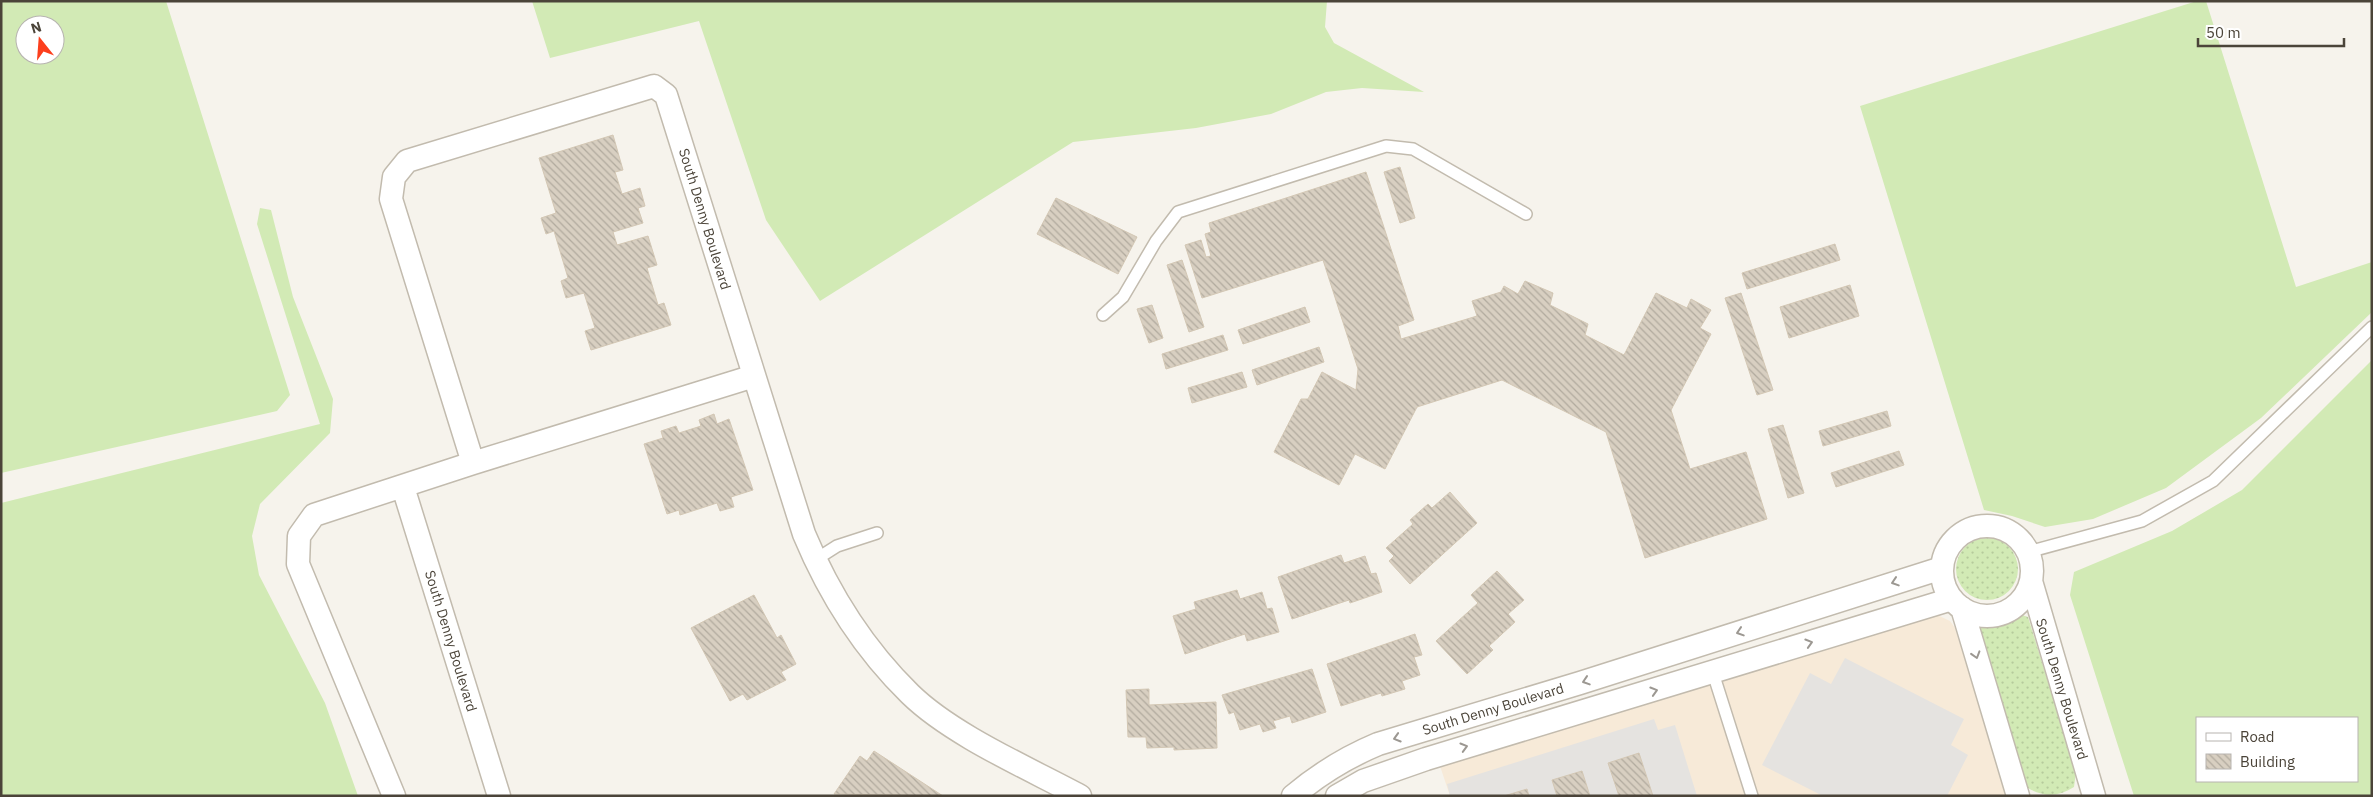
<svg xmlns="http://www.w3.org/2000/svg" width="2373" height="797" font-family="'IBM Plex Sans',sans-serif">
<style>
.commercial{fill:#f7ead8}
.grass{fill:#d2eab5;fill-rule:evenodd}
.garden{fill:url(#garden-dots)}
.parking{fill:#e5e3e0}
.building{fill:url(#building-back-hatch);stroke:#d3c7b4}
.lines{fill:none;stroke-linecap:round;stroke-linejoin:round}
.lane-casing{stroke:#c2bbae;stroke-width:14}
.street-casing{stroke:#c2bbae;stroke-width:25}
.lane{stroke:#fff;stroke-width:11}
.street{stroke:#fff;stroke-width:22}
.oneway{stroke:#9c9892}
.labels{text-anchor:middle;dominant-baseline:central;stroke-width:4.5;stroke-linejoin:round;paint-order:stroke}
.street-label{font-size:14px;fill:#4b4439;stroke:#fff}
</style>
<defs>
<pattern id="garden-dots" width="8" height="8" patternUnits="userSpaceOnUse" patternTransform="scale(1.25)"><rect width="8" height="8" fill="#d2eab5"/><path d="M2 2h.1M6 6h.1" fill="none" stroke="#b6ca9c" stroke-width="1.8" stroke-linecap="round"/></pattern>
<pattern id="building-back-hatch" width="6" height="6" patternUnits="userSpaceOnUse" patternTransform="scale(1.25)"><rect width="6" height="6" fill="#d8cfc1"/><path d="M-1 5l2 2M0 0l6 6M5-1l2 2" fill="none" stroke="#b1aa9e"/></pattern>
</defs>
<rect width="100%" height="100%" fill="#f6f3ec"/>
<!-- commercial -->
<path class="commercial" d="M 1933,613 L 1950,621 L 1955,628 L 2007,796 L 1450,796 L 1440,766 Z"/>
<!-- grass -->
<path class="grass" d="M 1,1 L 166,1 L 290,395 L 277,411 L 1,473 ZM 25,25 L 55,25 L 55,55 L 25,55 Z
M 532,1 L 1327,1 L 1325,27 L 1334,43 L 1424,92 L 1362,88 L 1326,92 L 1271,114 L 1196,128 L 1073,142 L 820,301 L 766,220 L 699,21 L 550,58 Z
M 2197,1 L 2206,1 L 2296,287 L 2372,262 L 2372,312 L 2261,418 L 2166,488 L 2093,519 L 2045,527 L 2012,516 L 1984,510 L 1860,106 Z
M 260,208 L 271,210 L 293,297 L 333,399 L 330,433 L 260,504 L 252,536 L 259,575 L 325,703 L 358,796 L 1,796 L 1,503 L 320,424 L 257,224 Z
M 2372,360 L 2372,796 L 2134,796 L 2070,595 L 2074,572 L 2172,531 L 2242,490 ZM 2357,718 L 2357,781 L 2197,781 L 2197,718 Z"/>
<!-- garden -->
<path class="garden" d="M1956 569a31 31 0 1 1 62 0a31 31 0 1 1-62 0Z
M 2022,615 L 2028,617 L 2076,772 L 2074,787 C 2059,797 2043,797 2028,788 L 1978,631 L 1980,625 L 1997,626 Z"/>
<!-- parking -->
<path class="parking" d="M 1845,658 L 1964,719 L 1951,745 L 1968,755 L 1947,796 L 1823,796 L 1762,765 L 1810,673 L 1831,684 Z
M 1654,719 L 1658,730 L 1675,725 L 1697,796 L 1450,796 L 1447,784 Z"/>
<!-- building -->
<path class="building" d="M 613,135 L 623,170 L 615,172 L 622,194 L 640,188 L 645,206 L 638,208 L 643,223 L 613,232 L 617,245 L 648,236 L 657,265 L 647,268 L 658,305 L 664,303 L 671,325 L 591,350 L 585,331 L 595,328 L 584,293 L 566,298 L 561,281 L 568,278 L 554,231 L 546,234 L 541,218 L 556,213 L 539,158 Z
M 1400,167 L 1415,218 L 1400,223 L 1384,172 Z
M 1366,172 L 1414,320 L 1398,326 L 1401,339 L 1477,316 L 1472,301 L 1501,292 L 1504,286 L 1518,294 L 1525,281 L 1553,293 L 1550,305 L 1588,324 L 1585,335 L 1624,355 L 1656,293 L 1687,308 L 1691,299 L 1711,310 L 1700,328 L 1711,334 L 1671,410 L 1690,469 L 1746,452 L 1767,519 L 1645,558 L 1606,432 L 1502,380 L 1417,407 L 1385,469 L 1355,454 L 1339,485 L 1274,452 L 1301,399 L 1308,399 L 1322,372 L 1356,390 L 1358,369 L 1323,260 L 1202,298 L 1185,245 L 1201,240 L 1206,257 L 1211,256 L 1205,234 L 1211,232 L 1209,223 Z
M 1056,198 L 1137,237 L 1118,274 L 1037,234 Z
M 1835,244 L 1840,260 L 1747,289 L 1742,273 Z
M 1182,260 L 1204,327 L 1189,332 L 1167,265 Z
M 1850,285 L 1859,316 L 1789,338 L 1780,307 Z
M 1741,293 L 1773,390 L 1757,395 L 1725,298 Z
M 1152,305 L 1163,338 L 1149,343 L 1137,309 Z
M 1305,307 L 1310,322 L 1243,344 L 1238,330 Z
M 1223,335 L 1228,350 L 1166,369 L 1162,354 Z
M 1319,347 L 1324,362 L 1257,385 L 1252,370 Z
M 1242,372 L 1247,387 L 1192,403 L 1188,388 Z
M 1887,411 L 1891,426 L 1823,446 L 1819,431 Z
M 714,414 L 717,424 L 729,419 L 753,490 L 731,497 L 734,507 L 720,511 L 717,503 L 680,515 L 679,510 L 667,514 L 644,444 L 663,438 L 661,431 L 676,426 L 679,433 L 701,426 L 699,420 Z
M 1783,425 L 1804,493 L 1788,498 L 1768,429 Z
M 1899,451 L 1904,465 L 1836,487 L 1831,473 Z
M 1450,492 L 1477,523 L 1410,584 L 1389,561 L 1394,556 L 1386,548 L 1413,524 L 1410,520 L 1428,504 L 1432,508 Z
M 1341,555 L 1344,563 L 1365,556 L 1371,574 L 1376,573 L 1382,592 L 1350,603 L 1349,600 L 1292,619 L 1278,577 Z
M 1497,571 L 1524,600 L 1508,614 L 1515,622 L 1489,646 L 1493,650 L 1467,674 L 1436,641 L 1478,603 L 1471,595 Z
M 1237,590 L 1240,599 L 1262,592 L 1267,609 L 1272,608 L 1279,632 L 1247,641 L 1245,634 L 1185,654 L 1173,616 L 1196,609 L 1194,602 Z
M 754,595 L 777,638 L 781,635 L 796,664 L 781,672 L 786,680 L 747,700 L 743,694 L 730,701 L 691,628 Z
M 1415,634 L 1422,655 L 1414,657 L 1420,675 L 1402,681 L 1405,689 L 1382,696 L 1381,693 L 1341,706 L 1327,664 Z
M 1312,669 L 1326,712 L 1292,723 L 1290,716 L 1273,721 L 1276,728 L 1263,732 L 1260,724 L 1240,730 L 1234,712 L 1229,714 L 1222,695 Z
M 1149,689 L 1149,705 L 1216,702 L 1217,748 L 1174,750 L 1174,747 L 1147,748 L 1146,737 L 1128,737 L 1126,690 Z
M 874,751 L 943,796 L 834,794 L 860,756 L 867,761 Z
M 1639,753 L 1653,796 L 1619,796 L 1608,763 Z
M 1582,771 L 1590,796 L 1557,796 L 1552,780 Z
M 1527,789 L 1529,796 L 1504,796 Z"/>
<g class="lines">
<defs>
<path id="lane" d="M 1103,315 L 1123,297 L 1156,241 L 1178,212 L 1386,146 L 1413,149 L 1526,214
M 2028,552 L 2142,521 L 2213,481 L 2372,327
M 815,560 L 837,546 L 877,533
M 1713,673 L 1752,796"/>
<path id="street" d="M 473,463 L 391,199 L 394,177 L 407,161 L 654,86 L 666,95 L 804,534 C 829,594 863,648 910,694 C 952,735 1028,768 1080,796
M 403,487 L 499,796
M1942 571a45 45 0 1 1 90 0a45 45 0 1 1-90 0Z
M 2031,581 L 2094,796
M 1962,608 L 2018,796
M 394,796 L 298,564 L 299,536 L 314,515 L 473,463 L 754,376
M 1293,796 C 1319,774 1347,757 1378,744 L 1580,683 L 1942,568
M 1337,796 L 1363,781 L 1426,759 L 1952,599"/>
</defs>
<!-- lane casing -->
<use href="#lane" class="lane-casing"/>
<!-- street casing -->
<use href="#street" class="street-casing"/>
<!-- lane -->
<use href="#lane" class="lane"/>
<!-- street -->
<use href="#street" class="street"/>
</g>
<!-- one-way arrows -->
<defs><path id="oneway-chevron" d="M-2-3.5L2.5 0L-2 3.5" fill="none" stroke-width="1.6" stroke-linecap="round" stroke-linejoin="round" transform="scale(1.25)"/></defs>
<g class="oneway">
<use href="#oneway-chevron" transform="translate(1895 582) rotate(162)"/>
<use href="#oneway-chevron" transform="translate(1740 632) rotate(162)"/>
<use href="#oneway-chevron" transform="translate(1809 643) rotate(-17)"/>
<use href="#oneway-chevron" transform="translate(1976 655) rotate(73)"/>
<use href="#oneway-chevron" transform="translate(1586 681) rotate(162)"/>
<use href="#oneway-chevron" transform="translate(1654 691) rotate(-17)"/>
<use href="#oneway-chevron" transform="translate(1397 738) rotate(163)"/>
<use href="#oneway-chevron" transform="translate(1464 747) rotate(-16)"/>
</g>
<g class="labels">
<!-- street labels -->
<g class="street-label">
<text transform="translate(705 219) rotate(73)">South Denny Boulevard</text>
<text transform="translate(451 641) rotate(73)">South Denny Boulevard</text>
<text transform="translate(2062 689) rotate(73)">South Denny Boulevard</text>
<text transform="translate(1493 709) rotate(-17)">South Denny Boulevard</text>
</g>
</g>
<!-- border -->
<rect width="2373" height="797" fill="none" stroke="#4b4439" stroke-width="5"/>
<!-- legend -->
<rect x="2196" y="717" width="162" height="65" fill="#ffffff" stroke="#b7b4b0"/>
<rect x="2206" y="733" width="25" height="8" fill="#ffffff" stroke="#b7b4b0"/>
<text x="2240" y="742" font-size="15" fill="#4b4439">Road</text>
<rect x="2206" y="754" width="25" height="15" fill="url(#building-back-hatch)" stroke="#b7b4b0"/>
<text x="2240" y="767" font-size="15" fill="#4b4439">Building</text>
<!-- north arrow -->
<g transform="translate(40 40) rotate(343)"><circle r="24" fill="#ffffff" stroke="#b7b4b0"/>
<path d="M0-4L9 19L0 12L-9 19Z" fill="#fc3f1d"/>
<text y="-8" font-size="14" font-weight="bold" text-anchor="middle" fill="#4b4439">N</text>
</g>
<!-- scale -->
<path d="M2198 38v8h146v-8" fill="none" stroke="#4b4439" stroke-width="2.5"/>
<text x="2206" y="38" font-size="15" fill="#4b4439" stroke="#ffffff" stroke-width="4" paint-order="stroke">50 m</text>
</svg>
